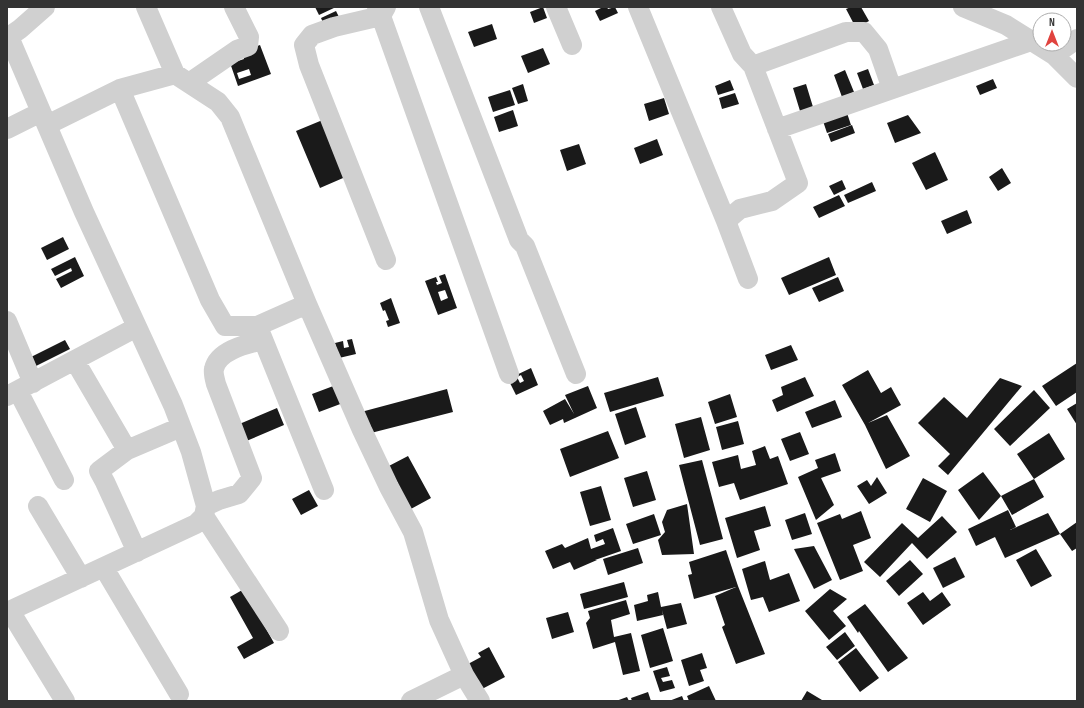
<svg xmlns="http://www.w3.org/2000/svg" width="1084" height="708" font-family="'Sofia Sans Condensed',sans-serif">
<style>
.building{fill:#1a1a1a;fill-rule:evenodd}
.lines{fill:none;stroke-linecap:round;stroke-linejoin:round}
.minor{stroke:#d0d0d0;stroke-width:20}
</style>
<rect width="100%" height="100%" fill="#fff"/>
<!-- building -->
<path class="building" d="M 315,7 L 336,7 L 319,15 Z
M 543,7 L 547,18 L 534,23 L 530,12 Z
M 603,7 L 607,7 L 608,9 L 615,7 L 618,13 L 600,21 L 595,11 Z
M 851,7 L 861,7 L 869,21 L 856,28 L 846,9 Z
M 336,11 L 339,17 L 324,25 L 321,18 Z
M 492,24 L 497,39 L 474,47 L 468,32 Z
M 260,45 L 271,74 L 238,86 L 228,57 ZM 243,55 L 244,59 L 232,63 ZM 249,69 L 251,75 L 239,79 L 237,73 Z
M 543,48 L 550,64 L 528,73 L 521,56 Z
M 868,69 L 874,85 L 863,89 L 857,73 Z
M 845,70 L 854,92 L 842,97 L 834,75 Z
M 993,79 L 997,88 L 980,95 L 976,86 Z
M 730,80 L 734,90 L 718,95 L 715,86 Z
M 523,84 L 528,101 L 518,104 L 512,88 Z
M 806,84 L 813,107 L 800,111 L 793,88 Z
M 510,90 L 515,105 L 493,112 L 488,97 Z
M 735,93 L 739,104 L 722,109 L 719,98 Z
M 664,98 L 669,114 L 649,121 L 644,104 Z
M 513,110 L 518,126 L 499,132 L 494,117 Z
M 847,113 L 851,125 L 827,133 L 823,121 Z
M 908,115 L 921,133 L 895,143 L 887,123 Z
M 325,119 L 350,175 L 320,188 L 296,131 Z
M 852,125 L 855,133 L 831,142 L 828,134 Z
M 657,139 L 663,155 L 640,164 L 634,148 Z
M 579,144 L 586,164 L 567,171 L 560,150 Z
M 935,152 L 948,180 L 926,190 L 912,163 Z
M 1002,168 L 1011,183 L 998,191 L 989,177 Z
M 842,180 L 846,189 L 834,195 L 829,186 Z
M 872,182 L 876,191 L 848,203 L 844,195 Z
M 839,195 L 845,206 L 819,218 L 813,207 Z
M 967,210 L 972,223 L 947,234 L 941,221 Z
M 63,237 L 69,249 L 47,260 L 41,248 Z
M 75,257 L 84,276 L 61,288 L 56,279 L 72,271 L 71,268 L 55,276 L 51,269 Z
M 829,257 L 836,275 L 789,295 L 781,278 Z
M 445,274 L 457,308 L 438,315 L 425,281 L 436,277 L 438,282 L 436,282 L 437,285 L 442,283 L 439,276 ZM 445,290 L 448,298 L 441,301 L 438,292 Z
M 838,277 L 844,291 L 819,302 L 812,288 Z
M 391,298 L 400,323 L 388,327 L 386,321 L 389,320 L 385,310 L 383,311 L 380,303 Z
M 352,339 L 356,354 L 339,358 L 335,343 L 343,341 L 344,348 L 349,347 L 347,340 Z
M 65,340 L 70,349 L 30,369 L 25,360 Z
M 791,345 L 798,360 L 771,370 L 765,355 Z
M 1077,363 L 1077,392 L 1056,406 L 1042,386 Z
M 531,368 L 538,385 L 516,395 L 508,379 ZM 521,375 L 524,381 L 520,383 L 517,377 Z
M 868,370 L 881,393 L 891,387 L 901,405 L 868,423 L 887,415 L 910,456 L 886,469 L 865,425 L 842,385 Z
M 658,377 L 664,396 L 610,412 L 604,393 Z
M 805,377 L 814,396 L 777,412 L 772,400 L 783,395 L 781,387 Z
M 1000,378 L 1022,386 L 948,475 L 938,466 L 950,454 L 918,423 L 944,397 L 967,418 Z
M 336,385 L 343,403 L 319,412 L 312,394 Z
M 588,386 L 597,408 L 564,423 L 563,419 L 550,425 L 543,411 L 565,399 L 574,414 L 565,395 Z
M 447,389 L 453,412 L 367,434 L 361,412 Z
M 1034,390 L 1050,408 L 1010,446 L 994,429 Z
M 730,394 L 737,417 L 715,424 L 708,402 Z
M 835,400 L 842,417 L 812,428 L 805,412 Z
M 1077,403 L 1077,425 L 1067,409 Z
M 636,407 L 646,437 L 625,445 L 615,414 Z
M 277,408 L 284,425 L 244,442 L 237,425 Z
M 701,417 L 710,450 L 684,458 L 675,424 Z
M 738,421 L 744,444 L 722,450 L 716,427 Z
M 608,431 L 619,458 L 570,477 L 560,449 Z
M 800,432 L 809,454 L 790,461 L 781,439 Z
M 1049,433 L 1065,459 L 1034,479 L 1017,454 Z
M 765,446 L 770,459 L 778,456 L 788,484 L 740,500 L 734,483 L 719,487 L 712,462 L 738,455 L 741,469 L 756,465 L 752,451 Z
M 835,453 L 841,471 L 821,478 L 834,505 L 816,520 L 798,477 L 818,468 L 815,460 Z
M 408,456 L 431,498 L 409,510 L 385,468 Z
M 702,460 L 723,539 L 700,545 L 679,465 Z
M 647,471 L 656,500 L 633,507 L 624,478 Z
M 983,472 L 1001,496 L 979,520 L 958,490 Z
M 877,477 L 887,493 L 869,504 L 857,486 L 867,480 L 871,486 Z
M 923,478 L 947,491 L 930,522 L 906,509 Z
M 1034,479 L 1044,497 L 1012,515 L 1001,496 Z
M 601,486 L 611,520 L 590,526 L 580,492 Z
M 309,490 L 318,506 L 301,515 L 292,499 Z
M 687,504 L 694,554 L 662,555 L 658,540 L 665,532 L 662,522 L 667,510 Z
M 765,506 L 771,526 L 754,531 L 760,550 L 737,558 L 725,518 Z
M 1008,510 L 1016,527 L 1010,530 L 1048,513 L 1060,534 L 1005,558 L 995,537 L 976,546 L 968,529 Z
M 861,511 L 871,538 L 853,545 L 863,571 L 840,580 L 817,523 L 840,514 L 842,519 Z
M 805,513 L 812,534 L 792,540 L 785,520 Z
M 654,514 L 661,535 L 633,544 L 626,524 Z
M 942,516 L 957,532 L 927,559 L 912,543 L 880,577 L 864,562 L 902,523 L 918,538 Z
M 1077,522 L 1077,548 L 1072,551 L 1060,534 Z
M 613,528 L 621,551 L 595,560 L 597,560 L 574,570 L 570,562 L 553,569 L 545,551 L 562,544 L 565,548 L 588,538 L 591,549 L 605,544 L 603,539 L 596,542 L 594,535 Z
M 814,546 L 832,580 L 814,589 L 794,549 Z
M 638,548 L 643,563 L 608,575 L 603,559 Z
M 1036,549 L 1052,576 L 1031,587 L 1016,560 Z
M 726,550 L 738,586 L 765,654 L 736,664 L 722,627 L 725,625 L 715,596 L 736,587 L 694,599 L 688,575 L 692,574 L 689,562 Z
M 955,557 L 965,577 L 943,588 L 933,568 Z
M 910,560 L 923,574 L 899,596 L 886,581 Z
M 765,561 L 770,580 L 789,573 L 800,601 L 769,612 L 763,597 L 751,600 L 742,569 Z
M 624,582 L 628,597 L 584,609 L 580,594 Z
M 244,589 L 274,643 L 244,659 L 237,647 L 253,638 L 230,597 Z
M 830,589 L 847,599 L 833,611 L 846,626 L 829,640 L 805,611 Z
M 658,592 L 661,607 L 681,603 L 687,624 L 667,629 L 662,610 L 663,615 L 637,621 L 634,605 L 648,601 L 647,595 Z
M 923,592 L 930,601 L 942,592 L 951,605 L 923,625 L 907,603 Z
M 626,600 L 630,614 L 611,620 L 614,637 L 631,633 L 640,671 L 623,675 L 615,642 L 593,649 L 586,623 L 590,618 L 588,611 Z
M 865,604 L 908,658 L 888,672 L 859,631 L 858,633 L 847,617 Z
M 568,612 L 574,632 L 552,639 L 546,618 Z
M 663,628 L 673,661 L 650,668 L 641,635 Z
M 845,632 L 855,646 L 837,660 L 826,647 Z
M 489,647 L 505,677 L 482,689 L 468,664 L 481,657 L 478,653 Z
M 856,648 L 879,678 L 860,692 L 838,662 Z
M 702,653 L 707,668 L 700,670 L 704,681 L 689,686 L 681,660 Z
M 667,667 L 670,676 L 661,678 L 663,682 L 672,680 L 675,688 L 660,692 L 653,671 Z
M 709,686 L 716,701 L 689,701 L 687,696 Z
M 807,691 L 822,700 L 821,701 L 801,701 Z
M 648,692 L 651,701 L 632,701 L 631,698 Z
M 682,696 L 684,701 L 669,701 Z
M 627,697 L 629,701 L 616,701 Z"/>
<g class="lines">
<!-- minor -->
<path class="minor" d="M 146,7 L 175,74
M 377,7 L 381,16 L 334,27 L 312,35 L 304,45 L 309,65 L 386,260
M 386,7 L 381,16 L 509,374
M 429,7 L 519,240 L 525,246 L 576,374
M 556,7 L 572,45
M 638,7 L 726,221
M 721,7 L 742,54 L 753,66 L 798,183 L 772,201 L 740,209 L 726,221 L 748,279
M 963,7 L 1006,25 L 1054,55 L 1077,78
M 7,38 L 20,29 L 45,7
M 1054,55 L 1077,39
M 753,66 L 846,32 L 864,32 L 878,49 L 892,89
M 189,83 L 237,50 L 248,46 L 249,37 L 234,7
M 120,89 L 210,300 L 225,326 L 257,326 L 307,304
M 47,125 L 120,89 L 175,74 L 218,102 L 230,117 L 307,304 L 362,430 L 389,487 L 413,532 L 439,620 L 464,675 L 480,701
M 7,129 L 41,112
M 777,129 L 1031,41
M 7,321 L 33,383
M 258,327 L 324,490
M 75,361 L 127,450 L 181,427
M 18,391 L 64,480
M 7,396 L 137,327
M 127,450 L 99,471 L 105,482 L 137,552
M 38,506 L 81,578
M 206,506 L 219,500 L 239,494 L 252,478 L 216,384 C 215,380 213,373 214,369 C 218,350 247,344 263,340
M 204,516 L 279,631
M 104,568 L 179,694
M 10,611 L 65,701
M 7,612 L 196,524 L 204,516 L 206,506 L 191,452 L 173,405 L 84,212 L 9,37
M 411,701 L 464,675"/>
</g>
<!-- border -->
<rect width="1084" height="708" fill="none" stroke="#333333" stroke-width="16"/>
<!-- north arrow -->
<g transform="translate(1052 32)"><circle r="19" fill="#ffffff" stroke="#adadad"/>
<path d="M0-3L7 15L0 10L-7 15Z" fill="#e0433e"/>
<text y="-6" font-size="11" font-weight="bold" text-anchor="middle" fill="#333333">N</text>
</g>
</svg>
